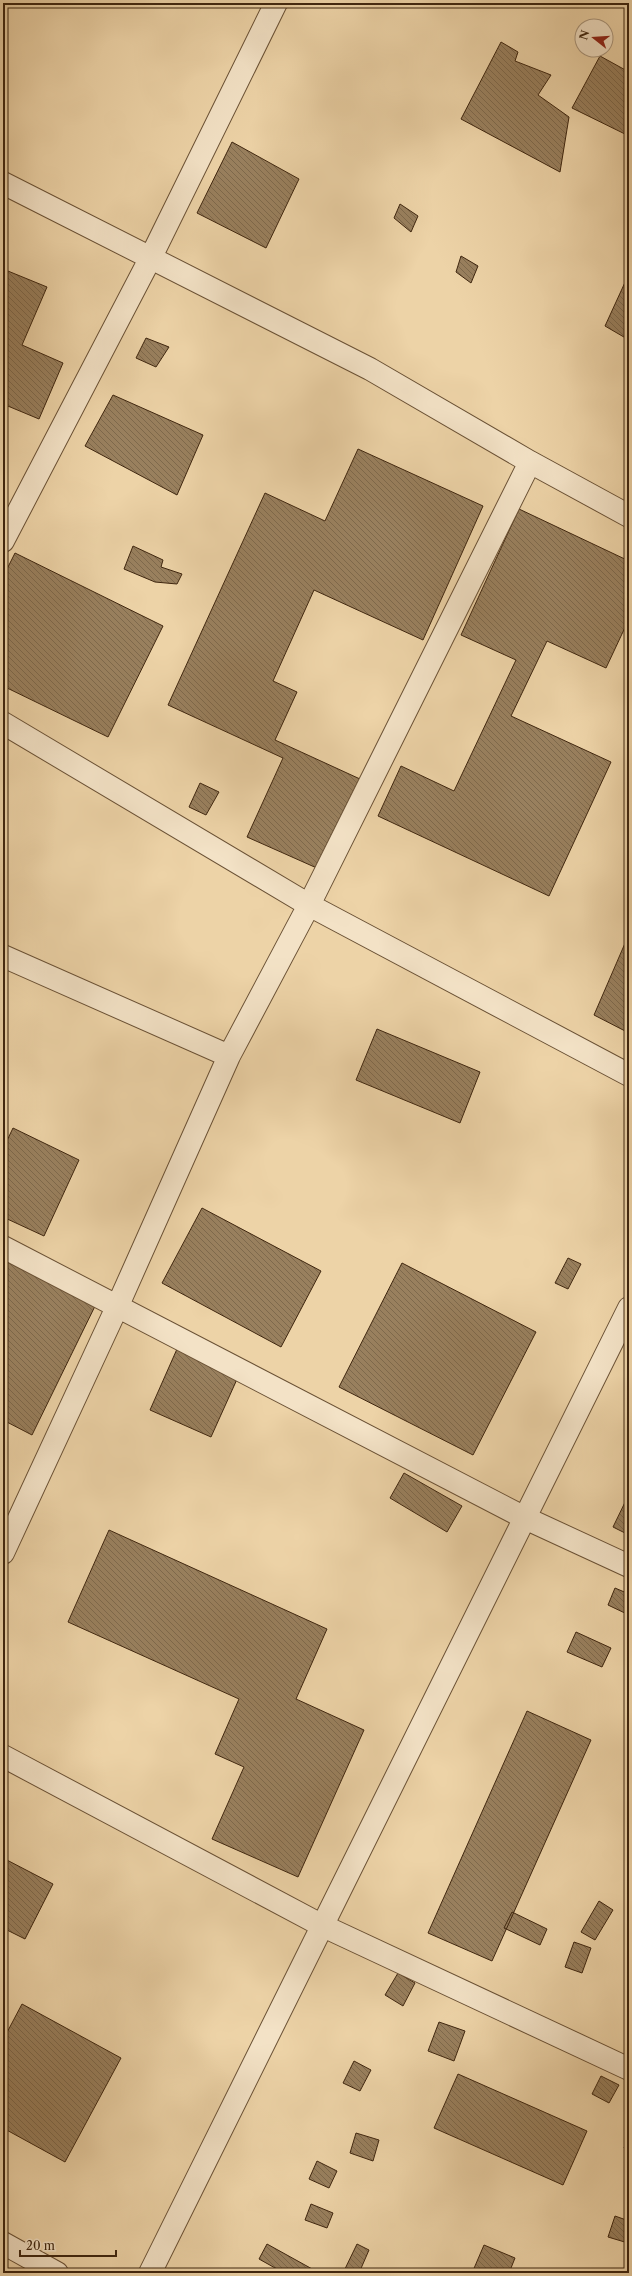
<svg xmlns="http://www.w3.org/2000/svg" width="632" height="2276" font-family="'Libre Caslon Text',serif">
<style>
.building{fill:url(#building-back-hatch);stroke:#3f260f}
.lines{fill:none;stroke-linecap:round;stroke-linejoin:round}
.minor-casing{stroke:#6a5135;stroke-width:24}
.minor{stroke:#f3e2c6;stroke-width:22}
</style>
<defs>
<pattern id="building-back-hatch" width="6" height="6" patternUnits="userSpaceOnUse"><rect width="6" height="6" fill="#99805e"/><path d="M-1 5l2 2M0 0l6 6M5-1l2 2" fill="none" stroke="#7e694c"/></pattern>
</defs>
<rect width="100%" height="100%" fill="#edd3a7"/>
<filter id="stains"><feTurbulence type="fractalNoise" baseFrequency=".005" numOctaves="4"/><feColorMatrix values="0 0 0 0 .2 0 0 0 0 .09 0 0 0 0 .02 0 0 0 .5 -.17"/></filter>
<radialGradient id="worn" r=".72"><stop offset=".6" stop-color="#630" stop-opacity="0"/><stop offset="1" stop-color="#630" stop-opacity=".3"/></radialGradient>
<!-- building -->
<path class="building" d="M 501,42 L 518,52 L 515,61 L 551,75 L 538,95 L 569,117 L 560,172 L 461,119 Z
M 600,56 L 629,72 L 629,136 L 572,108 Z
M 232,142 L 299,179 L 266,248 L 197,213 Z
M 400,204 L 418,216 L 411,232 L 394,218 Z
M 461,256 L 478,266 L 471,283 L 456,272 Z
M 3,269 L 47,287 L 22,345 L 63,363 L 39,419 L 3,404 Z
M 627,278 L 629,279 L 629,340 L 605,326 Z
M 146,338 L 169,347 L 156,367 L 136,358 Z
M 113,395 L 203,435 L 177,495 L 85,446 Z
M 358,449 L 483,506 L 423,640 L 314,590 L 273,681 L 297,692 L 275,740 L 360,779 L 319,869 L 247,837 L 283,758 L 168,705 L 265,493 L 325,521 Z
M 519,509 L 629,561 L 629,619 L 606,668 L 547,641 L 511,716 L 611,762 L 549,896 L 378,816 L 401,766 L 454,791 L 516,660 L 461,635 Z
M 133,546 L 163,560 L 161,567 L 182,574 L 177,584 L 155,582 L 124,569 Z
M 15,553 L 163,626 L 108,737 L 3,686 L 3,577 Z
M 200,783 L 219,792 L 206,815 L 189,807 Z
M 629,934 L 629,1033 L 594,1015 Z
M 377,1029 L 480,1072 L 460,1123 L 356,1080 Z
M 13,1128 L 79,1160 L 44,1236 L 3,1217 L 3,1149 Z
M 202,1208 L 321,1271 L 281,1347 L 162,1283 Z
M 10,1256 L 98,1300 L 32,1435 L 3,1420 L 3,1270 Z
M 568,1258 L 581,1264 L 568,1289 L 555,1283 Z
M 402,1263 L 536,1332 L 473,1455 L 339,1387 Z
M 177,1349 L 238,1377 L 211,1437 L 150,1410 Z
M 404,1473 L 462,1506 L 447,1532 L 390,1498 Z
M 629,1494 L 629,1535 L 613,1527 Z
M 109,1530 L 327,1629 L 296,1699 L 364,1730 L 298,1877 L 212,1839 L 244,1767 L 215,1754 L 239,1699 L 68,1622 Z
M 615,1588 L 629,1594 L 629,1615 L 608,1605 Z
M 576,1632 L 611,1648 L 602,1667 L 567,1652 Z
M 527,1711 L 591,1740 L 492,1961 L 428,1933 Z
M 3,1858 L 53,1884 L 25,1939 L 3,1928 Z
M 599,1901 L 613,1910 L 595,1940 L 581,1932 Z
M 512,1912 L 547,1929 L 540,1945 L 504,1928 Z
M 574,1942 L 591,1948 L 582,1973 L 565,1967 Z
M 398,1973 L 415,1983 L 403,2006 L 385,1995 Z
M 629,1981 L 629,1990 L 625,1988 Z
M 22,2004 L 121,2058 L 65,2162 L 3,2128 L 3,2040 Z
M 439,2022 L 465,2031 L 454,2061 L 428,2051 Z
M 354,2061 L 371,2070 L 360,2091 L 343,2083 Z
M 458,2074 L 587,2131 L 563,2185 L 434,2128 Z
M 601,2076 L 619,2085 L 609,2103 L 592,2094 Z
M 356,2133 L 379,2140 L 373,2161 L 350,2153 Z
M 629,2135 L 629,2149 L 624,2148 Z
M 317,2161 L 337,2171 L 329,2188 L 309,2179 Z
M 311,2204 L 333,2213 L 327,2228 L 305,2220 Z
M 615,2216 L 629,2221 L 628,2243 L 608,2237 Z
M 267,2244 L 314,2270 L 312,2273 L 284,2273 L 259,2259 Z
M 357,2244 L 369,2250 L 359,2273 L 343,2273 Z
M 484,2245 L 515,2258 L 509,2273 L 472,2273 Z"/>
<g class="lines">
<defs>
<path id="minor" d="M 3,183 L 370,369 L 530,462 L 629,516
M 3,541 L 151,257 L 276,3
M 3,723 L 309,905 L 629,1075
M 3,956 L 229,1056
M 3,1247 L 525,1518 L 629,1566
M 3,1553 L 118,1305 L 229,1056 L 309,905 L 530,462
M 3,1756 L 321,1925 L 629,2069
M 3,2243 L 57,2273
M 150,2273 L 629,1308"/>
</defs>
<!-- minor casing -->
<use href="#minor" class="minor-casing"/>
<!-- minor -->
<use href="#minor" class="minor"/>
</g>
<!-- margin -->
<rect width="632" height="2276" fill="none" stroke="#edd3a7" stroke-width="16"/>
<rect x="4" y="4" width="624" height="2268" fill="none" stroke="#3f260f" stroke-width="2"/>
<rect x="8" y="8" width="616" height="2260" fill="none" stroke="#3f260f"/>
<!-- north arrow -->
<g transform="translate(594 38) rotate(287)"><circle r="19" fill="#f3e2c6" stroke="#ab977d"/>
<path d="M0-3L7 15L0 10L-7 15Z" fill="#8f2418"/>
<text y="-6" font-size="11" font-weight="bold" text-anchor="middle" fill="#3f260f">N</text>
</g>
<!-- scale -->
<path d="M20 2250v6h96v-6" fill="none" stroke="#3f260f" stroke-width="2"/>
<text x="26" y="2250" font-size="12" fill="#3f260f" stroke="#f3e2c6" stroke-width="3" paint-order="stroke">20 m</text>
<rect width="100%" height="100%" filter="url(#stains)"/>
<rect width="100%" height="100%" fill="url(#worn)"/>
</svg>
